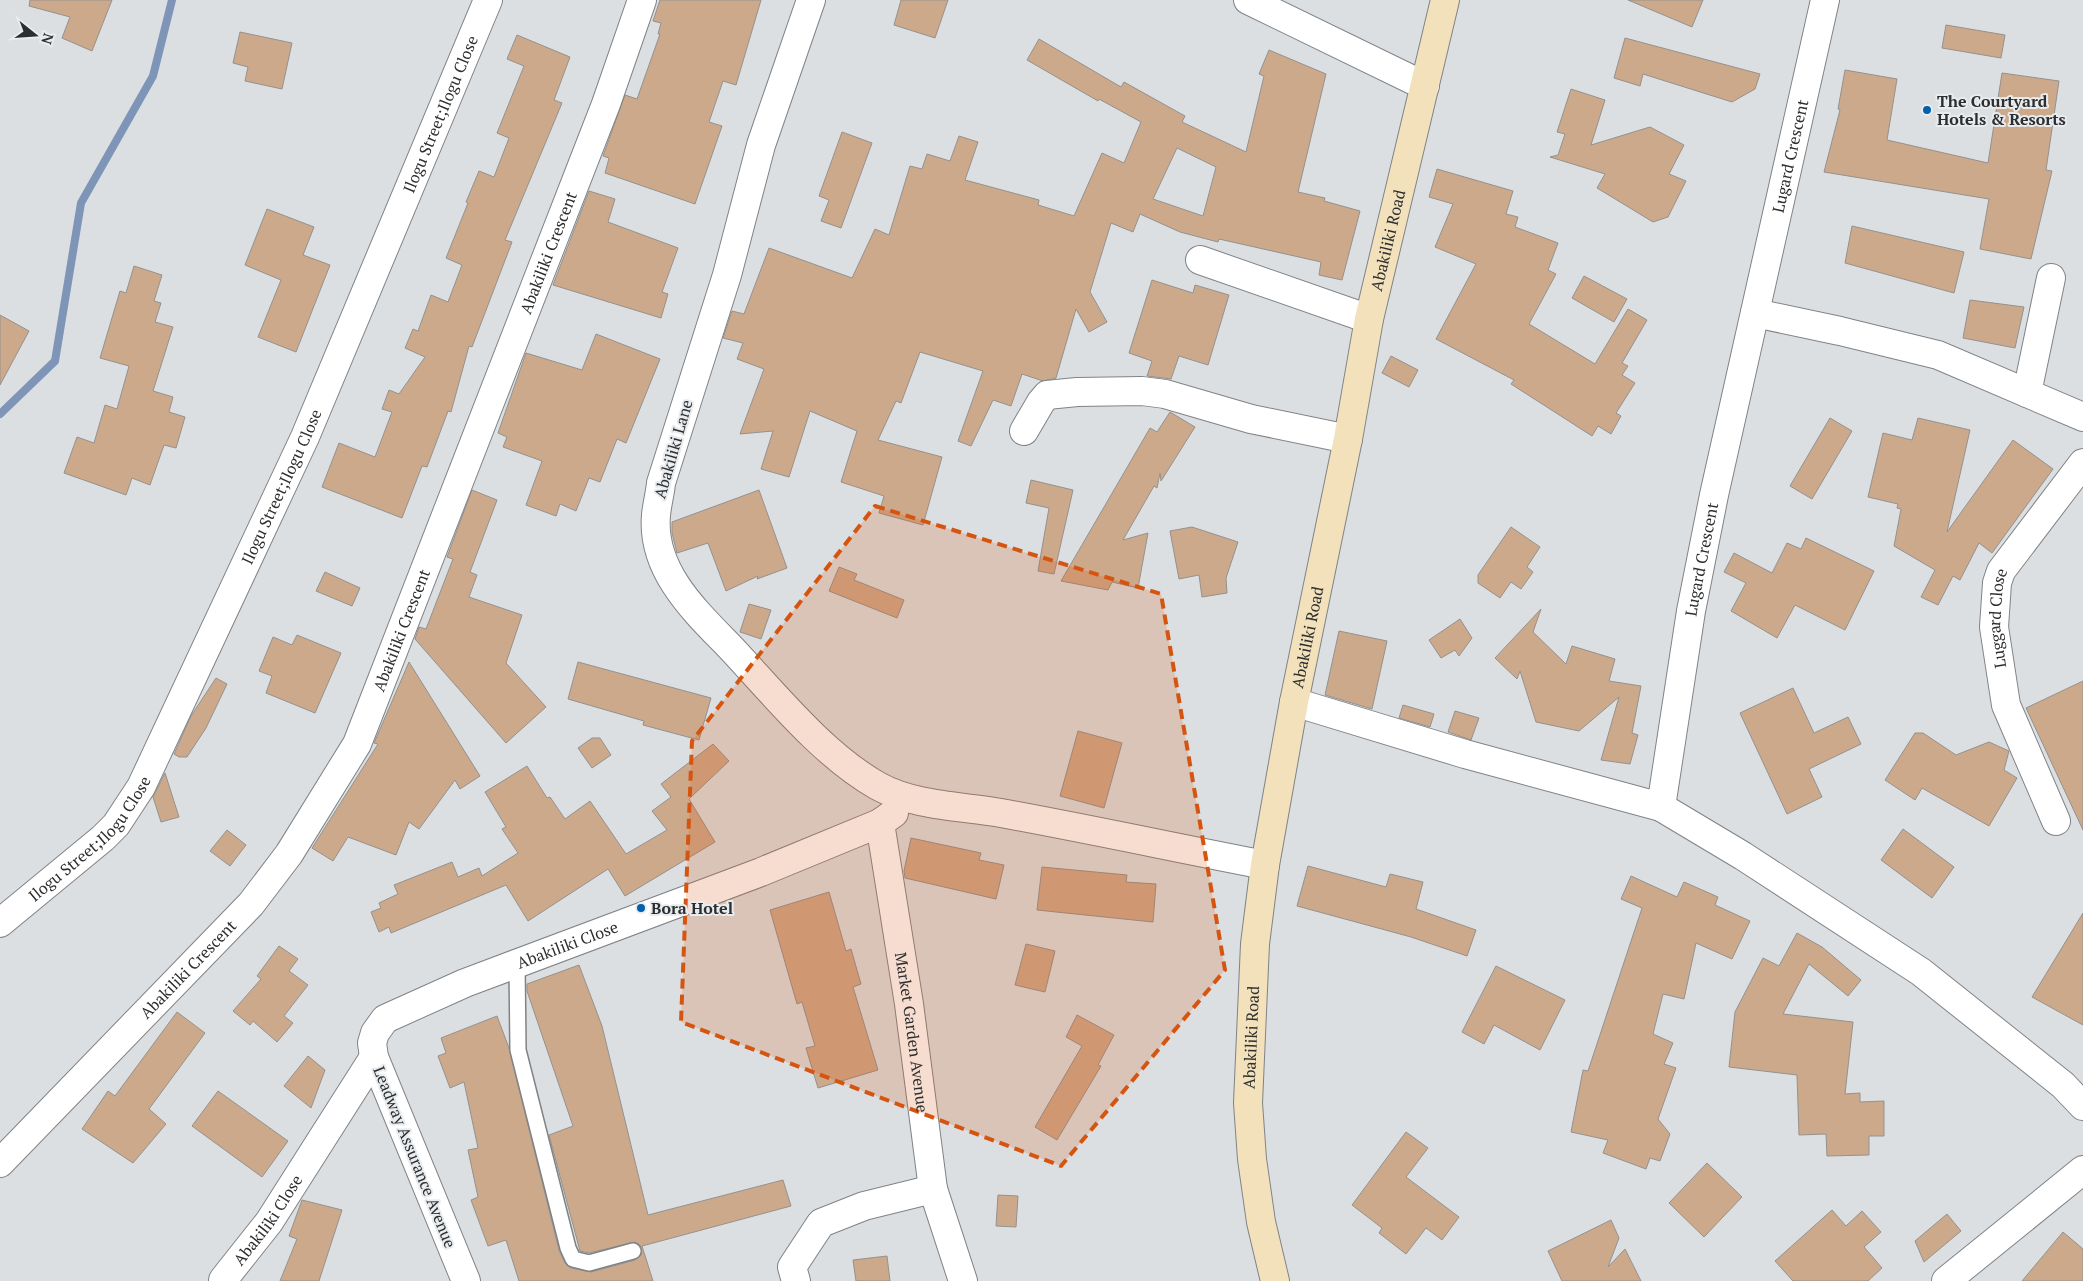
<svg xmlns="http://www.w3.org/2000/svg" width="2083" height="1281" font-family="'PT Serif',serif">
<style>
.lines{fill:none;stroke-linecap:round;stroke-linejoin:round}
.stream{stroke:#7e95b8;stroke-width:8}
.building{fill:#cda98b;stroke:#94918e;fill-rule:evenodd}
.service-casing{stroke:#808386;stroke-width:18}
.minor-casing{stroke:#808386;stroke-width:30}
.secondary-casing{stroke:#808386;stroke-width:30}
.service{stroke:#fff;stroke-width:15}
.minor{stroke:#fff;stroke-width:28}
.secondary{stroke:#f2e1ba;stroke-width:28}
.marked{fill:#d55510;fill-opacity:0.2;stroke:#d55510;stroke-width:4;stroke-dasharray:10 6;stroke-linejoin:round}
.poi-dot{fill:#0160ad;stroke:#e8ecef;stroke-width:2}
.labels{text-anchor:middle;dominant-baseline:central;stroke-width:4;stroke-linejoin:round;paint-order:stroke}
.poi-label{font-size:16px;font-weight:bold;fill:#2d2e2f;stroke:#e8ecef;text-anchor:start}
.street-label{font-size:16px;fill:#2d2e2f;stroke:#e8ecef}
</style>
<rect width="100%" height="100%" fill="#dbdfe2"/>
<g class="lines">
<!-- stream -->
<path class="stream" d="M 0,414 L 55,361 L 81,203 L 153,76 L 172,0"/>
</g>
<!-- building -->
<path class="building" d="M 30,0 L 112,0 L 92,51 L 62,38 L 70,17 L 29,6 Z
M 660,0 L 761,0 L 736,85 L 723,81 L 709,122 L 722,126 L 695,204 L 605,173 L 609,158 L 603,156 L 625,95 L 637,99 L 660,34 L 658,34 L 661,23 L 653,21 Z
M 901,0 L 948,0 L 935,38 L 894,25 Z
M 1628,0 L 1703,0 L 1692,27 Z
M 1946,25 L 2005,35 L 2001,58 L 1942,48 Z
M 240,32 L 292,43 L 282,89 L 245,81 L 248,67 L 233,63 Z
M 517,35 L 570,57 L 554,100 L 562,103 L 505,240 L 512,242 L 472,347 L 469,346 L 451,412 L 448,411 L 427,467 L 422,466 L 402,518 L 322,487 L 339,443 L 375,457 L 392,412 L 382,409 L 389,390 L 399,394 L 425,357 L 405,348 L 413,329 L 418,331 L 431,295 L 448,302 L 462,265 L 446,258 L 468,203 L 466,202 L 479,171 L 494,177 L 509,138 L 497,133 L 524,66 L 507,59 Z
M 1625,38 L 1760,74 L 1755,89 L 1732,102 L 1643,74 L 1640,86 L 1614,78 Z
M 1039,39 L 1121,87 L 1124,82 L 1185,116 L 1182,122 L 1246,152 L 1264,76 L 1259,74 L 1269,50 L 1326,74 L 1298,192 L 1325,198 L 1324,201 L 1360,211 L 1342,280 L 1319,275 L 1321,262 L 1219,239 L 1218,242 L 1180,232 L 1140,214 L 1133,232 L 1111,223 L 1090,292 L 1107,322 L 1089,332 L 1076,309 L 1056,378 L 1043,381 L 1022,374 L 1011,406 L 993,400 L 971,446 L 958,441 L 983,371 L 920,352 L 901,403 L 896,401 L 878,440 L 942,457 L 923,525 L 879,513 L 884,496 L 841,482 L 857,431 L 810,411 L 789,477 L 761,469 L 773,431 L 740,434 L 764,369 L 737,359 L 743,343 L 723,338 L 732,311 L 744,314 L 769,248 L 852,278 L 875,229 L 889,235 L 910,166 L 922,169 L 927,154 L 950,161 L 959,136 L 978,142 L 965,180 L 1039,200 L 1038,205 L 1074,216 L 1102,153 L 1124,163 L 1141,122 L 1099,99 L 1098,101 L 1027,60 ZM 1177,148 L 1216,167 L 1203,216 L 1153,199 Z
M 1845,70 L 1897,79 L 1887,140 L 1988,163 L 2002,73 L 2059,81 L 2046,170 L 2052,171 L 2031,259 L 1980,249 L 1989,199 L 1824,172 L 1840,110 L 1838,109 Z
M 1571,89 L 1605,100 L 1591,145 L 1650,127 L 1684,145 L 1669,174 L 1686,181 L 1668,217 L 1653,222 L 1597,188 L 1605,174 L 1550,157 L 1558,155 L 1565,134 L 1557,132 Z
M 842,132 L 872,143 L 841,228 L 821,221 L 829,200 L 819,196 Z
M 1437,169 L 1513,191 L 1506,214 L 1518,217 L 1515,227 L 1558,243 L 1548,270 L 1556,274 L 1529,324 L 1595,364 L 1628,309 L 1647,320 L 1622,363 L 1628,366 L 1622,375 L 1635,383 L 1616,413 L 1621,416 L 1611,434 L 1598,426 L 1592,436 L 1511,384 L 1514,380 L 1436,339 L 1476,264 L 1435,247 L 1453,204 L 1429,197 Z
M 589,191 L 615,199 L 608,222 L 678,248 L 662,292 L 668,294 L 661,318 L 553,285 Z
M 267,209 L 314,227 L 303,255 L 330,265 L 296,352 L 258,337 L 281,280 L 245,265 Z
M 1852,226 L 1964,252 L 1954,293 L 1845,263 Z
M 134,266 L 162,275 L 154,301 L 161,303 L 155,322 L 173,327 L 153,391 L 173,397 L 169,412 L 185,417 L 176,448 L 164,445 L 150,485 L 132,478 L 126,495 L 64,473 L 77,437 L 94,443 L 105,405 L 117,409 L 129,366 L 100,358 L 120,291 L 126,293 Z
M 1584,276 L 1627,299 L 1614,322 L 1572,298 Z
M 1152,280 L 1193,293 L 1195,285 L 1229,295 L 1208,365 L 1179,356 L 1171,379 L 1147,376 L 1152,361 L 1129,353 Z
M 1970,300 L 2024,307 L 2015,348 L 1963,338 Z
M 0,315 L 29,331 L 0,385 Z
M 596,334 L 660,359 L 626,443 L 617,439 L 600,482 L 589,478 L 576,511 L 560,504 L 556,516 L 526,505 L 542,461 L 503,447 L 507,437 L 498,433 L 526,353 L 582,370 Z
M 1391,356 L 1418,370 L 1409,387 L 1382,373 Z
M 1170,412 L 1195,427 L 1161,481 L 1160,473 L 1157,488 L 1154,486 L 1123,540 L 1148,533 L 1138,588 L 1112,582 L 1108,590 L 1061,581 L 1150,428 L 1157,432 Z
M 1830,418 L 1852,431 L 1812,499 L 1790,486 Z
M 1918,418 L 1970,430 L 1947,532 L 2013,440 L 2053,469 L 1992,553 L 1979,543 L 1960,580 L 1953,576 L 1938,605 L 1921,597 L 1935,570 L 1894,546 L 1901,509 L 1897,508 L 1898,504 L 1868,497 L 1883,433 L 1912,440 Z
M 1031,480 L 1073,490 L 1054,574 L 1038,571 L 1049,508 L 1026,503 Z
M 472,490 L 497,500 L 470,572 L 477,575 L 469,597 L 522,615 L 506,663 L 546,707 L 506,743 L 415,639 L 419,627 L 426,629 L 453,559 L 447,557 Z
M 759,490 L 787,568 L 757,579 L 758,576 L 726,591 L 708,543 L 677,553 L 672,533 L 672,522 Z
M 1192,527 L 1238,542 L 1226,578 L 1227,593 L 1202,597 L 1199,575 L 1179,579 L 1170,531 Z
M 1511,527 L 1540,547 L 1527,567 L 1533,572 L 1521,589 L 1511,582 L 1500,598 L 1478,583 L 1478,575 Z
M 1806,538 L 1874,571 L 1845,630 L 1795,605 L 1777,638 L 1731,611 L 1746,583 L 1724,572 L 1734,553 L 1772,573 L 1787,543 L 1801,549 Z
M 839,567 L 857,574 L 854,580 L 904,600 L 897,618 L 829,591 Z
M 325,572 L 360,588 L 352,606 L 316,591 Z
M 749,604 L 771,610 L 761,639 L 740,632 Z
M 1541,609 L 1533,632 L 1566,664 L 1572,646 L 1615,659 L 1609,681 L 1641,686 L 1632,733 L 1638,735 L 1630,764 L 1601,760 L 1619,697 L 1579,731 L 1536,722 L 1520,671 L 1517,679 L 1495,658 Z
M 1460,619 L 1472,638 L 1459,656 L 1455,650 L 1441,658 L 1429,640 Z
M 1339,631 L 1387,641 L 1372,709 L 1325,695 Z
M 297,635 L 341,653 L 315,713 L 266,693 L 272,676 L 259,671 L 273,637 L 292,645 Z
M 409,662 L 480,776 L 460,789 L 455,780 L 419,829 L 409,822 L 396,855 L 348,837 L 333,861 L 312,848 L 378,744 L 374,743 Z
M 578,662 L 711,698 L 699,740 L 643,725 L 644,721 L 568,699 Z
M 216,678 L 227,684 L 206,728 L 187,757 L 179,757 L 174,754 L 191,716 Z
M 2083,681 L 2083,830 L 2026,708 Z
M 1793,688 L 1814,733 L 1848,717 L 1861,744 L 1809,769 L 1822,797 L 1787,814 L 1740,713 Z
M 1403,705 L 1434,714 L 1430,727 L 1399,718 Z
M 1455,711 L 1479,718 L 1471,740 L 1448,732 Z
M 1078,731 L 1122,743 L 1104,808 L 1060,796 Z
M 1915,733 L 1923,733 L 1956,755 L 1989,742 L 2009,751 L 2004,770 L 2017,778 L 1989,826 L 1922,788 L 1915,800 L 1885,780 Z
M 592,738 L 600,738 L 611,755 L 592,768 L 578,748 Z
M 713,744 L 729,761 L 689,799 L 715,842 L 625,896 L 608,869 L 528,921 L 506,885 L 391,933 L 389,927 L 379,932 L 371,912 L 381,908 L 379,903 L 398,894 L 394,885 L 452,862 L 458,877 L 479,868 L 482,876 L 518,853 L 502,829 L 506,827 L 485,792 L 527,766 L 547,798 L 550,797 L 565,819 L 590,801 L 626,854 L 667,830 L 652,811 L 671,797 L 661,784 Z
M 165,773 L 179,817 L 161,822 L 153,797 Z
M 1903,829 L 1954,867 L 1932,898 L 1881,860 Z
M 227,830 L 246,845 L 230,866 L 210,851 Z
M 911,838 L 981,853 L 979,860 L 1004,865 L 996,899 L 905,878 L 904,871 Z
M 1308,866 L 1386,887 L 1390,874 L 1423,882 L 1416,909 L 1476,930 L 1467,956 L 1411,937 L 1297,906 Z
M 1042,867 L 1127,875 L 1126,882 L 1156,884 L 1153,922 L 1037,910 Z
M 1631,876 L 1677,897 L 1684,882 L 1718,897 L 1715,905 L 1750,921 L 1732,959 L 1696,943 L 1684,999 L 1663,994 L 1653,1034 L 1673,1043 L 1664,1064 L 1676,1068 L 1658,1119 L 1670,1134 L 1660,1161 L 1650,1158 L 1646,1169 L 1603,1153 L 1608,1140 L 1571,1132 L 1583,1070 L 1588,1071 L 1642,908 L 1621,899 Z
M 829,892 L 846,951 L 851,949 L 861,984 L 853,987 L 878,1070 L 818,1088 L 806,1048 L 815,1046 L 802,1002 L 797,1004 L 770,910 Z
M 2083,913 L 2083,1025 L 2032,997 Z
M 1797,933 L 1822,947 L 1861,980 L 1848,996 L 1809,964 L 1783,1014 L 1853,1022 L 1845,1094 L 1860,1093 L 1860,1102 L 1884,1101 L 1884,1136 L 1869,1136 L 1869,1155 L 1827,1156 L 1826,1134 L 1799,1135 L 1797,1075 L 1729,1067 L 1735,1012 L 1763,958 L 1779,966 Z
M 1026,944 L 1055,951 L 1045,992 L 1015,985 Z
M 279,946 L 298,959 L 289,971 L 308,985 L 284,1016 L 293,1023 L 277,1042 L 253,1021 L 250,1025 L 233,1011 L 261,979 L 257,976 Z
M 579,965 L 602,1026 L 648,1215 L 783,1180 L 791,1206 L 642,1246 L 653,1281 L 519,1281 L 506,1240 L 488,1246 L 471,1200 L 478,1197 L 468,1150 L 478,1148 L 464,1082 L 450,1088 L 438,1056 L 446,1053 L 441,1038 L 497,1016 L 509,1048 L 559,1250 L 565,1263 L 571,1268 L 591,1272 L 635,1260 L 642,1254 L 640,1245 L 635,1242 L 589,1253 L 580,1251 L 549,1135 L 573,1126 L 527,991 L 527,984 Z
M 1496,966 L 1565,1000 L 1540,1050 L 1494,1025 L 1484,1044 L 1462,1032 Z
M 177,1012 L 205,1033 L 149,1109 L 166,1124 L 133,1163 L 82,1129 L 108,1091 L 115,1096 Z
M 1077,1015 L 1114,1035 L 1098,1065 L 1101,1066 L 1057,1140 L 1035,1127 L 1082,1046 L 1066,1037 Z
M 308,1056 L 325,1070 L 311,1108 L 284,1086 Z
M 218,1091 L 288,1141 L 262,1177 L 192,1126 Z
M 1406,1132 L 1428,1148 L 1406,1177 L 1459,1217 L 1442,1240 L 1426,1228 L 1406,1254 L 1379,1233 L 1382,1228 L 1352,1205 Z
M 1707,1163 L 1742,1197 L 1704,1237 L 1669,1203 Z
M 998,1195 L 1018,1196 L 1016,1227 L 996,1226 Z
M 302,1200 L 342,1210 L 319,1281 L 280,1281 L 297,1239 L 289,1236 Z
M 1832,1210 L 1846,1226 L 1862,1211 L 1881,1232 L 1864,1247 L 1882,1268 L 1868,1281 L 1793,1281 L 1775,1261 Z
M 1947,1214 L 1961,1231 L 1924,1262 L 1915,1241 Z
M 1611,1220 L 1619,1238 L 1608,1267 L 1625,1249 L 1641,1281 L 1562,1281 L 1548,1251 Z
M 2063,1232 L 2083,1249 L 2083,1281 L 2022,1281 Z
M 887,1256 L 890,1281 L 856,1281 L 853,1260 Z"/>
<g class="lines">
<defs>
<path id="service" d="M 517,964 L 518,1050 L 568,1248 L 573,1259 L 589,1263 L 633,1251"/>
<g id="minor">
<path d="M 811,0 L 761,145 L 727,275 L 661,483 C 660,494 657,504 656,515 C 651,571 696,612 731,648 C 774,694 823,755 878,786 C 914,806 961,806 1001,813 C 1089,829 1177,848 1265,865"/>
<path d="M 1248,0 L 1425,86"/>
<path d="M 1200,260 L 1369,319"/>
<path d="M 1755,313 L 1840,331 L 1938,355 L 2083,417"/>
<path d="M 2027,393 L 2051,278"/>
<path d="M 1024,431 L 1041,402 L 1047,395 L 1077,392 L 1142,391 L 1165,394 L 1251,419 L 1348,439"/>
<path d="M 1294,702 L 1465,754 L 1661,807 L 1743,856 L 1921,972 L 2063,1085 L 2083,1106"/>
<path id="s1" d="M 1661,807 L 1691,611 L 1714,495 L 1825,0"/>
<path id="s2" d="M 894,813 L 880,823 L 909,1004 L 933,1189 L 963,1281"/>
<path id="s3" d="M 2056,821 L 2006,705 L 1994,627 L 1997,583 L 2001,571 L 2083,463"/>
<path id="s4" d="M 0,923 L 103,838 L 116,825 L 141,787 L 305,437 L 488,0"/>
<path id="s5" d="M 0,1163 L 251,904 L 289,854 L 357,744 L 606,104 L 642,0"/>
<path id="s6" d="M 223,1280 L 269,1222 L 374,1057"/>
<path id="s7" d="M 466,1281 L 374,1057 L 372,1043 L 375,1033 L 385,1019 L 465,983 L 761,872 L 880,823"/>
<path d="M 796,1281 L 792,1267 L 821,1223 L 864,1206 L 933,1189"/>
<path d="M 1946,1281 L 2083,1170"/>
</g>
<g id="secondary">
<path id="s8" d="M 1275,1281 L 1261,1222 L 1252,1159 L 1248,1103 L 1255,944 L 1265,865 L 1294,702 L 1348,439 L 1369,319 L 1445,0"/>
</g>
</defs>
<!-- service casing -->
<use href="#service" class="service-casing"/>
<!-- minor casing -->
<use href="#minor" class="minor-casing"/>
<!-- secondary casing -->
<use href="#secondary" class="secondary-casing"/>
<!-- service -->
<use href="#service" class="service"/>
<!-- minor -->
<use href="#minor" class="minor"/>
<!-- secondary -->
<use href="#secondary" class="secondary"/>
</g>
<!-- marked area -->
<path class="marked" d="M 875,506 L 1161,594 L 1225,970 L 1061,1166 L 681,1022 L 692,741 Z"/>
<!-- markers -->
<g class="poi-dot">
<circle cx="1927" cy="110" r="5"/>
<circle cx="641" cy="908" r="5"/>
</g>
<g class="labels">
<!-- poi labels -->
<g class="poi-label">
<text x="1937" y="101">The Courtyard<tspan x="1937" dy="18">Hotels &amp; Resorts</tspan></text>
<text x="651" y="908">Bora Hotel</text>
</g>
<!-- street labels -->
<g class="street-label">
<text stroke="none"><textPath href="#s4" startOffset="934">Ilogu Street;Ilogu Close</textPath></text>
<text stroke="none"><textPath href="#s1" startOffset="664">Lugard Crescent</textPath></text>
<text stroke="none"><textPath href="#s8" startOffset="1056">Abakiliki Road</textPath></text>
<text stroke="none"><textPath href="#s5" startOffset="1080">Abakiliki Crescent</textPath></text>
<text transform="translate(673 449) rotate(-74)">Abakiliki Lane</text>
<text stroke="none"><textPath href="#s4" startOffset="529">Ilogu Street;Ilogu Close</textPath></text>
<text stroke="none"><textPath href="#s1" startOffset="251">Lugard Crescent</textPath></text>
<text stroke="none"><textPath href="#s3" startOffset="214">Luggard Close</textPath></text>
<text stroke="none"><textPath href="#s5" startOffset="675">Abakiliki Crescent</textPath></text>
<text stroke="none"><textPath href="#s8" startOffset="651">Abakiliki Road</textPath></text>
<text stroke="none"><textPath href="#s4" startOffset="124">Ilogu Street;Ilogu Close</textPath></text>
<text stroke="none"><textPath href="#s7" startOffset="481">Abakiliki Close</textPath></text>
<text stroke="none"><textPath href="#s5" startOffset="270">Abakiliki Crescent</textPath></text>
<text stroke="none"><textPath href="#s2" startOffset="229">Market Garden Avenue</textPath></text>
<text stroke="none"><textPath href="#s8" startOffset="246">Abakiliki Road</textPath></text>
<text transform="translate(415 1157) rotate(68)">Leadway Assurance Avenue</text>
<text stroke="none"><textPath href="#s6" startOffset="75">Abakiliki Close</textPath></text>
</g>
</g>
<!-- north arrow -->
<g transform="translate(35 35) rotate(107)" stroke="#e8ecef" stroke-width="4" paint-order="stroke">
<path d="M0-4L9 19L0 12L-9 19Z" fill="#2d2e2f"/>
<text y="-8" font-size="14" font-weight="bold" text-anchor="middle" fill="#2d2e2f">N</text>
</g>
</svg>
